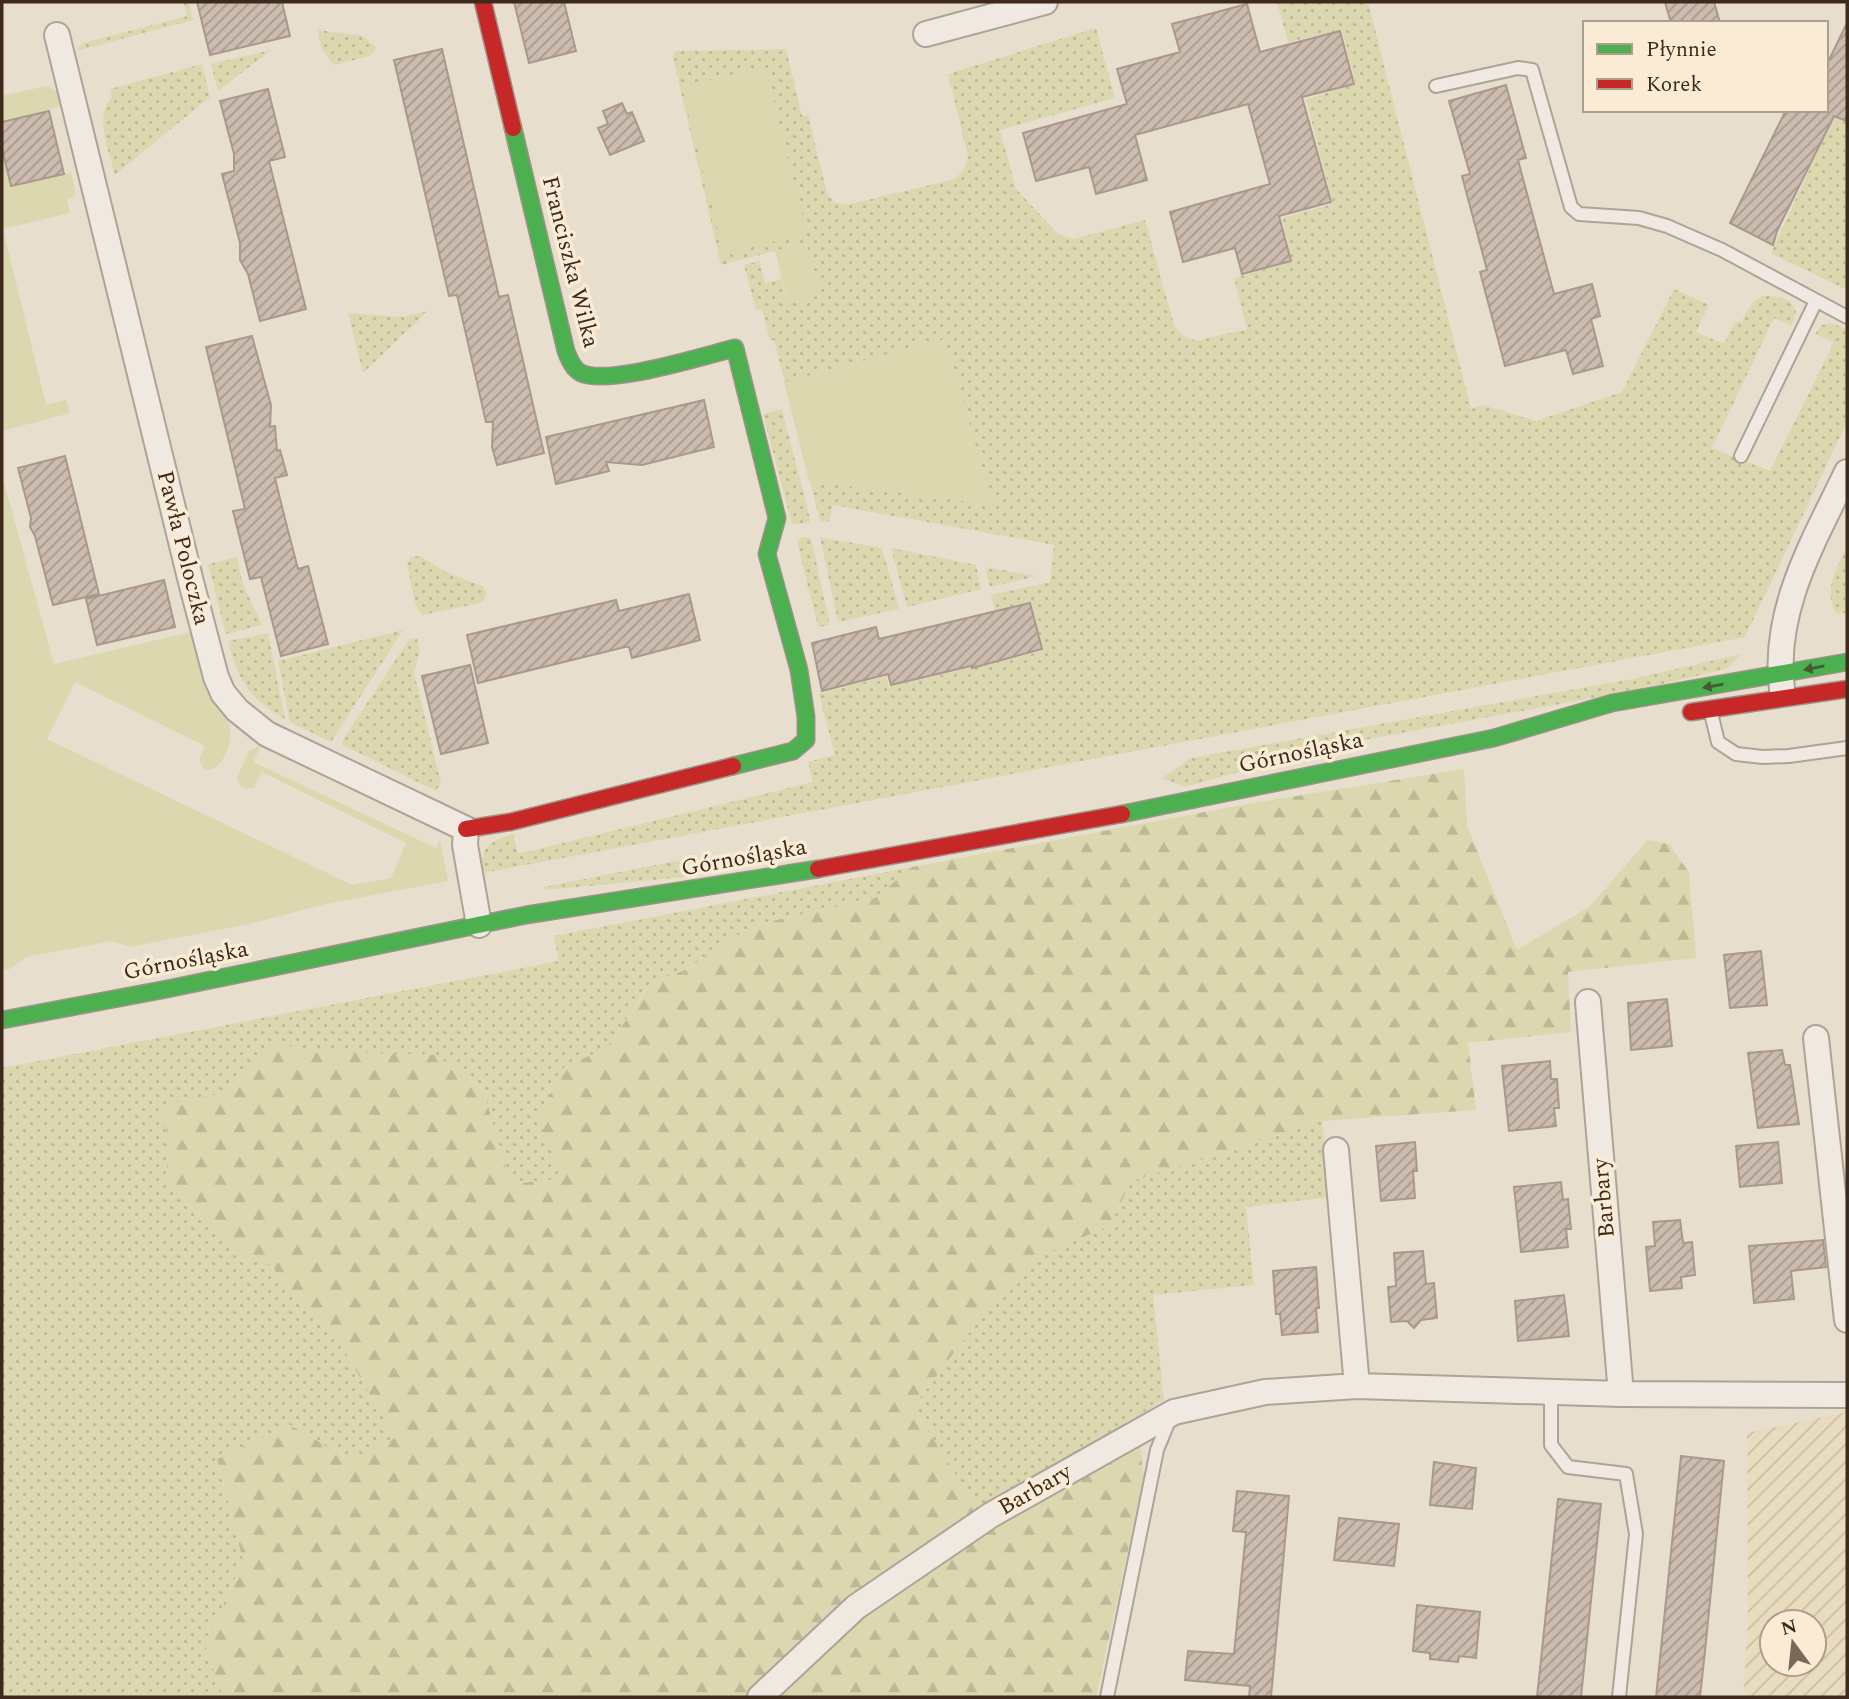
<svg xmlns="http://www.w3.org/2000/svg" width="1849" height="1699" font-family="Spectral,serif">
<style>
.farmland{fill:url(#farmland-furrows);fill-rule:evenodd}
.grass{fill:url(#grass-dots)}
.forest{fill:url(#forest-firs)}
.green{fill:#dbd7af}
.building{fill:url(#building-hatch);stroke:#a9998d;stroke-width:2}
.lines{fill:none;stroke-linecap:round;stroke-linejoin:round}
.lane-casing{stroke:#ada397;stroke-width:16}
.street-casing{stroke:#ada397;stroke-width:28}
.fast-casing{stroke:#9d9287;stroke-width:19}
.jam-casing{stroke:#9d9287;stroke-width:19}
.lane{stroke:#efe9e1;stroke-width:12}
.street{stroke:#efe9e1;stroke-width:24}
.fast{stroke:#4caf50;stroke-width:16}
.jam{stroke:#c62828;stroke-width:16}
.oneway{fill:#43592f}
.labels{text-anchor:middle;dominant-baseline:central;stroke-width:7;stroke-linejoin:round;paint-order:stroke}
.street-label{font-size:23px;fill:#3e2a1d;stroke:#f9ebd4}
</style>
<defs>
<pattern id="farmland-furrows" width="10" height="10" patternUnits="userSpaceOnUse" patternTransform="scale(1.75)"><rect width="10" height="10" fill="#e9dcbe"/><path d="M-1 1l2-2M0 10L10 0M9 11l2-2" fill="none" stroke="#c9bda3"/></pattern>
<pattern id="grass-dots" width="8" height="8" patternUnits="userSpaceOnUse" patternTransform="scale(1.75)"><rect width="8" height="8" fill="#dbd7af"/><path d="M2 2h.1M6 6h.1" fill="none" stroke="#bdb996" stroke-width="1.8" stroke-linecap="round"/></pattern>
<pattern id="forest-firs" width="22" height="20" patternUnits="userSpaceOnUse" patternTransform="scale(1.75)"><rect width="22" height="20" fill="#dbd7af"/><path d="M5 1l3.5 6h-7zM16 11l3.5 6h-7z" fill="#bdb996"/></pattern>
<pattern id="building-hatch" width="6" height="6" patternUnits="userSpaceOnUse" patternTransform="scale(1.75)"><rect width="6" height="6" fill="#ccbbaf"/><path d="M-1 1l2-2M0 6l6-6M5 7l2-2" fill="none" stroke="#a7988e"/></pattern>
</defs>
<rect width="100%" height="100%" fill="#e8dece"/>
<!-- farmland -->
<path class="farmland" d="M 1847,1412 L 1847,1697 L 1743,1697 L 1748,1621 L 1747,1433 ZM 1772,1622 L 1814,1622 L 1814,1664 L 1772,1664 Z"/>
<!-- grass -->
<path class="grass" d="M 183,2 L 189,2 L 193,20 L 76,51 L 82,44 L 87,42 L 187,16 Z
M 1277,2 L 1368,2 L 1471,409 L 1483,405 L 1536,421 L 1622,392 L 1674,289 L 1709,305 L 1696,332 L 1724,344 L 1735,322 L 1742,321 C 1755,294 1763,291 1790,301 L 1796,312 L 1792,325 L 1774,318 L 1712,448 L 1770,471 L 1834,342 L 1815,334 L 1822,325 L 1832,323 L 1847,330 L 1847,422 L 1745,637 L 483,873 C 480,845 489,842 513,834 L 518,854 L 813,782 L 808,762 L 835,755 L 819,694 L 886,676 L 889,687 L 1043,651 L 1031,602 L 995,610 L 991,595 L 1050,582 L 1054,545 L 833,505 L 829,522 L 820,521 L 774,340 L 770,341 L 762,309 L 756,310 L 744,265 L 759,261 L 765,283 L 781,279 L 788,304 L 820,295 L 806,243 L 721,265 L 673,57 L 675,51 L 786,49 L 802,116 L 808,115 L 827,193 L 834,202 L 846,205 L 955,179 L 964,169 L 968,156 L 948,74 L 1096,28 L 1115,98 L 1000,130 L 1016,189 L 1059,235 L 1074,239 L 1145,220 L 1175,328 L 1184,336 L 1196,341 L 1247,329 L 1234,278 L 1292,261 L 1282,218 L 1333,204 L 1306,99 L 1356,84 L 1342,30 L 1288,42 Z
M 318,30 L 363,36 L 377,48 L 370,56 L 334,65 L 322,50 Z
M 271,50 L 218,91 L 211,64 Z
M 202,64 L 210,97 L 115,175 C 110,153 93,116 112,97 L 110,89 Z
M 1834,116 L 1847,121 L 1847,290 L 1771,253 Z
M 428,311 L 363,373 L 348,313 L 403,317 Z
M 782,409 L 811,523 L 792,524 L 763,414 Z
M 801,537 L 811,538 L 830,625 L 818,627 L 797,542 Z
M 820,537 L 882,548 L 899,609 L 838,622 Z
M 1847,547 L 1847,613 L 1836,613 C 1823,588 1836,570 1847,547 Z
M 891,548 L 976,565 L 981,589 L 907,607 Z
M 420,556 L 444,571 L 482,586 L 486,592 L 485,599 L 480,603 L 422,615 L 416,607 L 407,564 L 411,557 Z
M 237,557 L 242,582 L 262,625 L 226,634 L 208,564 Z
M 985,567 L 1037,576 L 990,587 Z
M 403,630 L 331,742 L 290,722 L 278,661 Z
M 268,633 L 285,719 C 248,698 239,681 228,641 Z
M 410,638 L 417,639 L 420,651 L 414,672 L 441,783 L 436,791 L 343,745 L 342,741 Z
M 1742,654 L 1726,669 L 1636,690 L 1336,745 L 1185,787 L 1162,778 L 1191,758 L 1632,679 Z
M 686,859 L 719,859 L 696,876 L 545,890 L 544,887 Z
M 912,867 L 875,898 L 754,925 L 685,970 L 650,983 L 607,1048 L 564,1068 L 563,1179 L 510,1184 L 483,1088 L 435,1055 L 325,1052 L 276,1044 L 225,1093 L 158,1106 L 171,1140 L 165,1178 L 239,1259 L 267,1261 L 342,1346 L 395,1438 L 350,1461 L 290,1425 L 217,1459 L 243,1560 L 205,1645 L 223,1697 L 2,1697 L 2,1068 L 559,961 L 554,936 Z
M 1322,1121 L 1330,1197 L 1246,1207 L 1254,1285 L 1153,1295 L 1164,1400 L 1133,1419 L 1139,1439 L 991,1531 L 913,1407 L 986,1310 L 1042,1255 L 1109,1226 L 1132,1181 Z"/>
<!-- forest -->
<path class="forest" d="M 1464,769 L 1467,825 L 1517,950 L 1589,907 L 1648,840 L 1669,844 L 1689,872 L 1696,958 L 1568,972 L 1571,1032 L 1468,1043 L 1476,1110 L 1322,1121 L 1132,1181 L 1109,1226 L 1042,1255 L 986,1310 L 913,1407 L 991,1531 L 1139,1439 L 1144,1477 L 1096,1697 L 223,1697 L 205,1645 L 243,1560 L 217,1459 L 290,1425 L 350,1460 L 395,1438 L 342,1346 L 267,1261 L 239,1259 L 165,1178 L 171,1141 L 157,1106 L 225,1093 L 276,1044 L 325,1052 L 435,1055 L 483,1088 L 510,1184 L 562,1179 L 538,1118 L 564,1067 L 607,1048 L 651,983 L 685,970 L 754,925 L 875,898 L 912,867 L 1247,804 Z"/>
<!-- green -->
<path class="green" d="M 765,66 L 807,233 L 724,254 L 682,87 Z
M 46,86 L 57,91 L 62,106 L 2,122 L 2,96 Z
M 2,148 L 11,186 L 71,172 L 76,196 L 67,199 L 70,213 L 3,229 L 46,405 L 66,400 L 70,413 L 2,431 Z
M 806,243 L 820,295 L 788,304 L 775,251 Z
M 945,339 L 993,505 L 809,481 L 784,382 Z
M 2,475 L 54,664 L 191,632 C 196,653 201,676 210,696 C 215,704 223,710 227,718 C 236,734 226,772 204,770 L 199,759 L 205,746 L 75,682 L 47,739 L 352,885 L 391,878 L 406,843 L 262,772 L 254,787 L 246,789 L 240,786 L 237,778 L 249,751 L 261,745 L 253,762 L 436,848 L 440,840 L 448,881 L 326,904 L 249,924 L 130,947 L 112,941 L 26,957 L 10,969 L 2,970 Z"/>
<!-- building -->
<path class="building" d="M 197,2 L 282,2 L 290,36 L 210,55 Z
M 514,2 L 564,2 L 576,51 L 529,63 Z
M 1665,2 L 1714,2 L 1720,23 L 1671,23 Z
M 1247,4 L 1260,52 L 1340,31 L 1354,84 L 1302,97 L 1331,202 L 1279,216 L 1291,261 L 1242,274 L 1235,248 L 1183,262 L 1170,212 L 1270,184 L 1248,104 L 1135,135 L 1147,180 L 1096,194 L 1089,167 L 1036,181 L 1023,133 L 1127,104 L 1117,69 L 1180,52 L 1172,24 Z
M 1847,23 L 1847,121 L 1834,116 L 1777,231 L 1773,245 L 1730,223 L 1786,110 L 1826,110 L 1826,66 Z
M 442,49 L 499,297 L 508,295 L 544,453 L 497,465 L 492,447 L 493,422 L 486,422 L 457,295 L 449,296 L 394,60 Z
M 1506,85 L 1526,158 L 1518,160 L 1554,294 L 1592,284 L 1600,316 L 1591,319 L 1603,366 L 1573,374 L 1566,350 L 1505,366 L 1480,272 L 1487,270 L 1462,176 L 1470,174 L 1449,101 Z
M 268,89 L 285,157 L 269,161 L 306,309 L 260,321 L 248,274 L 240,260 L 240,243 L 222,174 L 234,171 L 234,154 L 220,101 Z
M 622,103 L 627,114 L 632,112 L 644,141 L 610,155 L 598,128 L 608,124 L 603,111 Z
M 49,111 L 64,174 L 11,186 L 2,148 L 2,122 Z
M 252,336 L 271,405 L 270,427 L 275,426 L 277,451 L 280,450 L 287,475 L 275,478 L 284,515 L 298,569 L 308,566 L 328,644 L 281,656 L 261,577 L 250,579 L 233,511 L 245,509 L 206,347 Z
M 704,400 L 714,447 L 642,465 L 606,462 L 609,471 L 556,484 L 546,437 Z
M 65,456 L 99,594 L 53,605 L 35,536 L 30,527 L 31,518 L 18,468 Z
M 164,580 L 175,627 L 97,645 L 86,599 Z
M 689,594 L 700,640 L 632,658 L 629,647 L 625,647 L 478,683 L 467,635 L 616,600 L 619,611 Z
M 1030,603 L 1042,649 L 972,668 L 971,666 L 891,685 L 888,674 L 822,691 L 812,643 L 876,627 L 879,639 Z
M 470,665 L 488,743 L 441,754 L 422,676 Z
M 1761,951 L 1767,1005 L 1730,1008 L 1724,955 Z
M 1667,999 L 1672,1046 L 1631,1050 L 1628,1003 Z
M 1782,1050 L 1785,1065 L 1790,1065 L 1799,1124 L 1758,1128 L 1748,1053 Z
M 1550,1061 L 1551,1079 L 1557,1079 L 1558,1094 L 1559,1108 L 1554,1108 L 1556,1126 L 1509,1131 L 1502,1066 Z
M 1415,1142 L 1417,1171 L 1413,1171 L 1415,1198 L 1381,1201 L 1376,1146 Z
M 1778,1142 L 1782,1183 L 1740,1187 L 1736,1146 Z
M 1561,1182 L 1563,1200 L 1568,1199 L 1571,1229 L 1566,1229 L 1568,1247 L 1521,1252 L 1514,1187 Z
M 1680,1220 L 1683,1243 L 1692,1242 L 1695,1275 L 1681,1277 L 1682,1288 L 1650,1291 L 1646,1247 L 1655,1246 L 1653,1222 Z
M 1823,1240 L 1826,1267 L 1791,1271 L 1794,1299 L 1754,1303 L 1749,1246 Z
M 1423,1251 L 1426,1284 L 1434,1283 L 1437,1318 L 1421,1320 L 1414,1328 L 1407,1321 L 1391,1322 L 1388,1287 L 1396,1286 L 1394,1253 Z
M 1316,1267 L 1319,1308 L 1316,1308 L 1318,1332 L 1282,1335 L 1280,1314 L 1276,1314 L 1273,1271 Z
M 1564,1295 L 1569,1336 L 1518,1341 L 1515,1301 Z
M 1681,1456 L 1724,1461 L 1705,1651 L 1700,1697 L 1656,1697 Z
M 1434,1462 L 1476,1468 L 1472,1509 L 1430,1505 Z
M 1237,1491 L 1289,1496 L 1271,1697 L 1249,1697 L 1250,1686 L 1185,1680 L 1188,1651 L 1234,1654 L 1246,1532 L 1233,1531 Z
M 1558,1499 L 1601,1504 L 1581,1697 L 1537,1697 Z
M 1339,1518 L 1399,1524 L 1394,1566 L 1334,1560 Z
M 1417,1605 L 1480,1612 L 1476,1658 L 1459,1656 L 1458,1662 L 1430,1659 L 1430,1653 L 1413,1651 Z"/>
<g class="lines">
<defs>
<path id="lane" d="M 1436,86 L 1518,68 L 1532,70 L 1571,207 L 1579,214 L 1639,218 L 1667,226 L 1722,250 L 1847,317
M 1741,456 L 1816,301
M 1710,709 L 1718,742 L 1736,754 L 1763,757 L 1789,756 L 1847,748
M 1551,1393 L 1551,1445 L 1568,1467 L 1626,1474 L 1636,1534 L 1619,1697
M 1107,1697 L 1157,1450 L 1170,1418"/>
<path id="street" d="M 926,34 L 1045,2
M 57,35 L 191,582 L 216,677 L 223,693 L 237,710 L 267,734 L 466,829 L 465,845 L 479,925
M 1782,689 C 1772,610 1814,541 1847,472
M 1588,1002 L 1621,1394
M 1816,1038 L 1847,1320
M 1336,1150 L 1357,1386
M 760,1697 L 856,1607 L 991,1515 L 1174,1412 L 1265,1392 L 1357,1386 L 1621,1394 L 1847,1395"/>
<path id="fast" d="M 513,128 L 566,351 C 569,359 573,369 581,373 C 608,386 703,356 735,348 L 777,518 L 767,554 L 799,670 L 806,717 L 806,740 L 793,751 L 733,766
M 1122,814 L 1494,738 L 1612,703 L 1847,662
M 2,1020 L 167,989 L 526,915 L 818,869"/>
<path id="jam" d="M 483,2 L 513,128
M 1691,712 L 1847,689
M 466,829 L 510,822 L 733,766
M 818,869 L 1122,814"/>
</defs>
<!-- lane casing -->
<use href="#lane" class="lane-casing"/>
<!-- street casing -->
<use href="#street" class="street-casing"/>
<!-- fast casing -->
<use href="#fast" class="fast-casing"/>
<!-- jam casing -->
<use href="#jam" class="jam-casing"/>
<!-- lane -->
<use href="#lane" class="lane"/>
<!-- street -->
<use href="#street" class="street"/>
<!-- fast -->
<use href="#fast" class="fast"/>
<!-- jam -->
<use href="#jam" class="jam"/>
</g>
<!-- one-way arrows -->
<defs><path id="oneway-solid" d="M-6-.8H1V-3.2L6.5 0L1 3.2V.8H-6Z" transform="scale(1.75)"/></defs>
<g class="oneway">
<use href="#oneway-solid" transform="translate(1814 668) rotate(169)"/>
<use href="#oneway-solid" transform="translate(1713 686) rotate(170)"/>
</g>
<g class="labels">
<!-- street labels -->
<g class="street-label">
<text transform="translate(570 262) rotate(76)">Franciszka Wilka</text>
<text transform="translate(183 548) rotate(76)">Pawła Poloczka</text>
<text transform="translate(1301 753) rotate(-12)">Górnośląska</text>
<text transform="translate(744 858) rotate(-10)">Górnośląska</text>
<text transform="translate(186 961) rotate(-11)">Górnośląska</text>
<text transform="translate(1604 1198) rotate(-95)">Barbary</text>
<text transform="translate(1035 1490) rotate(-30)">Barbary</text>
</g>
</g>
<!-- border -->
<rect width="1849" height="1699" fill="none" stroke="#3e2a1d" stroke-width="7"/>
<!-- legend -->
<rect x="1583" y="21" width="245" height="91" fill="#f9ebd4" stroke="#ae9e8b" stroke-width="2"/>
<rect x="1597" y="44" width="35" height="10" fill="#4caf50" stroke="#ae9e8b" stroke-width="2"/>
<text x="1646" y="56" font-size="21" fill="#3e2a1d">Płynnie</text>
<rect x="1597" y="79" width="35" height="10" fill="#c62828" stroke="#ae9e8b" stroke-width="2"/>
<text x="1646" y="91" font-size="21" fill="#3e2a1d">Korek</text>
<!-- north arrow -->
<g transform="translate(1793 1643) rotate(345)"><circle r="33" fill="#f9ebd4" stroke="#ae9e8b" stroke-width="2"/>
<path d="M0-5L12 26L0 18L-12 26Z" fill="#7a695b"/>
<text y="-10" font-size="19" font-weight="bold" text-anchor="middle" fill="#3e2a1d">N</text>
</g>
</svg>
